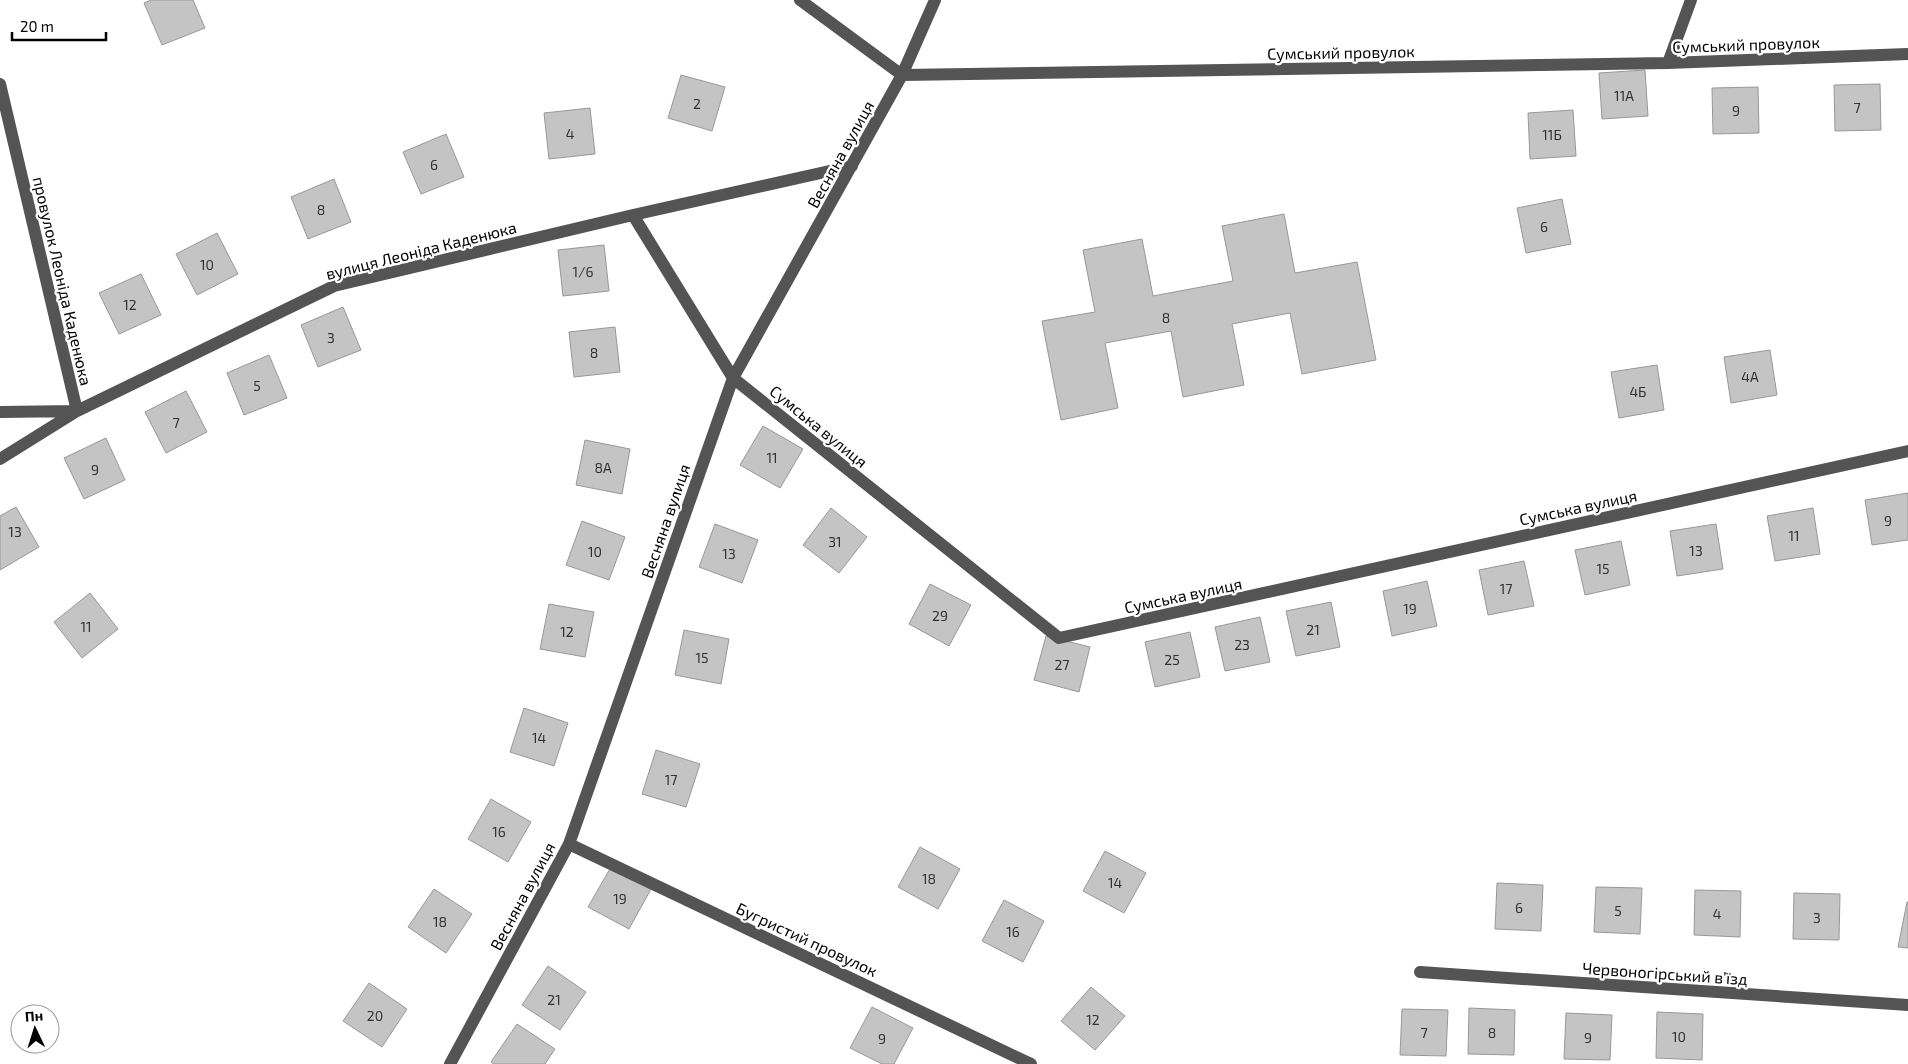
<svg xmlns="http://www.w3.org/2000/svg" width="1908" height="1064" font-family="'Exo 2',sans-serif">
<style>
.building{fill:#c4c4c4;stroke:#989898}
.lines{fill:none;stroke-linecap:round;stroke-linejoin:round}
.minor{stroke:#545454;stroke-width:12}
.labels{text-anchor:middle;dominant-baseline:central;stroke-width:4.5;stroke-linejoin:round;paint-order:stroke}
.number-label{font-size:14px;fill:#313131}
.street-label{font-size:16px;fill:#000;stroke:#fff}
</style>
<rect width="100%" height="100%" fill="#fff"/>
<!-- building -->
<path class="building" d="M 151,0 L 193,0 L 205,28 L 162,45 L 144,3 Z
M 1645,70 L 1648,116 L 1602,119 L 1599,73 Z
M 681,75 L 725,87 L 712,131 L 668,118 Z
M 1880,84 L 1881,130 L 1835,131 L 1834,85 Z
M 1758,87 L 1759,133 L 1713,134 L 1712,88 Z
M 590,108 L 595,154 L 549,159 L 544,113 Z
M 1573,110 L 1576,156 L 1530,159 L 1528,113 Z
M 446,134 L 464,177 L 421,194 L 403,152 Z
M 334,179 L 351,222 L 308,239 L 291,197 Z
M 1562,199 L 1571,244 L 1526,253 L 1517,208 Z
M 1284,214 L 1295,273 L 1357,262 L 1376,360 L 1302,374 L 1290,313 L 1232,324 L 1244,385 L 1183,397 L 1171,331 L 1105,343 L 1118,408 L 1061,420 L 1042,321 L 1095,312 L 1083,250 L 1142,239 L 1153,296 L 1233,281 L 1222,226 Z
M 217,233 L 238,274 L 197,295 L 176,254 Z
M 604,245 L 609,291 L 563,296 L 558,250 Z
M 141,274 L 161,315 L 119,334 L 99,293 Z
M 343,307 L 361,350 L 318,367 L 301,325 Z
M 615,327 L 620,372 L 574,377 L 569,332 Z
M 1770,350 L 1777,395 L 1731,403 L 1724,357 Z
M 269,355 L 287,398 L 244,415 L 227,373 Z
M 1657,365 L 1664,410 L 1619,418 L 1611,372 Z
M 186,391 L 207,432 L 166,453 L 145,412 Z
M 763,426 L 803,449 L 780,488 L 740,465 Z
M 106,438 L 125,480 L 84,499 L 64,458 Z
M 585,440 L 630,449 L 622,494 L 576,485 Z
M 1908,493 L 1908,540 L 1872,545 L 1865,500 Z
M 16,507 L 39,547 L 0,570 L 0,516 Z
M 831,508 L 867,537 L 839,573 L 803,545 Z
M 1813,508 L 1820,554 L 1775,561 L 1767,516 Z
M 582,521 L 625,537 L 609,580 L 566,565 Z
M 715,524 L 758,540 L 742,583 L 699,567 Z
M 1716,524 L 1723,569 L 1677,576 L 1670,531 Z
M 1621,541 L 1630,585 L 1585,595 L 1575,550 Z
M 1524,561 L 1534,606 L 1488,615 L 1479,570 Z
M 1427,581 L 1437,626 L 1392,636 L 1383,591 Z
M 930,584 L 971,605 L 949,646 L 909,624 Z
M 90,593 L 118,629 L 82,658 L 54,622 Z
M 1331,602 L 1340,647 L 1296,656 L 1286,611 Z
M 549,604 L 594,612 L 585,657 L 540,649 Z
M 1260,617 L 1270,662 L 1225,671 L 1215,627 Z
M 684,630 L 729,639 L 721,684 L 675,675 Z
M 1190,632 L 1200,677 L 1155,687 L 1145,642 Z
M 1046,636 L 1090,647 L 1079,692 L 1034,680 Z
M 524,708 L 568,723 L 554,766 L 510,752 Z
M 656,750 L 700,764 L 686,807 L 642,794 Z
M 491,799 L 531,822 L 508,862 L 468,839 Z
M 920,847 L 960,869 L 938,909 L 898,887 Z
M 1105,851 L 1146,873 L 1124,913 L 1083,891 Z
M 611,867 L 651,889 L 629,929 L 588,907 Z
M 1497,883 L 1543,885 L 1541,931 L 1495,929 Z
M 1596,887 L 1642,888 L 1640,934 L 1594,932 Z
M 434,889 L 472,914 L 446,953 L 408,927 Z
M 1695,890 L 1741,891 L 1740,937 L 1694,935 Z
M 1794,893 L 1840,894 L 1839,940 L 1793,939 Z
M 1004,900 L 1044,921 L 1023,962 L 982,941 Z
M 1907,902 L 1908,902 L 1908,948 L 1898,947 Z
M 548,966 L 586,992 L 560,1030 L 522,1005 Z
M 369,983 L 407,1009 L 382,1047 L 343,1021 Z
M 1091,987 L 1125,1016 L 1095,1050 L 1061,1021 Z
M 872,1007 L 913,1028 L 894,1064 L 882,1064 L 850,1048 Z
M 1469,1008 L 1515,1010 L 1514,1055 L 1468,1054 Z
M 1402,1009 L 1448,1010 L 1446,1056 L 1400,1055 Z
M 1657,1012 L 1703,1014 L 1702,1060 L 1656,1058 Z
M 1566,1013 L 1612,1015 L 1610,1060 L 1564,1059 Z
M 517,1024 L 555,1049 L 545,1064 L 494,1064 L 491,1062 Z"/>
<g class="lines">
<!-- minor -->
<path class="minor" d="M 800,0 L 902,75 L 1668,63 L 1908,54
M 1668,63 L 1691,0
M 0,84 L 77,411 L 0,412
M 633,215 L 733,378 L 1059,638 L 1908,451
M 0,459 L 77,411 L 334,286 L 633,215 L 852,166
M 569,844 L 1031,1064
M 1420,972 L 1908,1005
M 450,1064 L 569,844 L 733,378 L 902,75 L 935,0"/>
</g>
<g class="labels">
<!-- number labels -->
<g class="number-label">
<text x="1624" y="95">11А</text>
<text x="697" y="103">2</text>
<text x="1857" y="107">7</text>
<text x="1736" y="110">9</text>
<text x="570" y="133">4</text>
<text x="1552" y="134">11Б</text>
<text x="434" y="164">6</text>
<text x="321" y="209">8</text>
<text x="1544" y="226">6</text>
<text x="207" y="264">10</text>
<text x="583" y="271">1/6</text>
<text x="130" y="304">12</text>
<text x="1166" y="317">8</text>
<text x="331" y="337">3</text>
<text x="594" y="352">8</text>
<text x="1750" y="376">4А</text>
<text x="257" y="385">5</text>
<text x="1638" y="391">4Б</text>
<text x="176" y="422">7</text>
<text x="772" y="457">11</text>
<text x="603" y="467">8А</text>
<text x="95" y="469">9</text>
<text x="1888" y="520">9</text>
<text x="15" y="531">13</text>
<text x="1794" y="535">11</text>
<text x="835" y="541">31</text>
<text x="1696" y="550">13</text>
<text x="595" y="551">10</text>
<text x="729" y="553">13</text>
<text x="1603" y="568">15</text>
<text x="1506" y="588">17</text>
<text x="1410" y="608">19</text>
<text x="940" y="615">29</text>
<text x="86" y="626">11</text>
<text x="1313" y="629">21</text>
<text x="567" y="631">12</text>
<text x="1242" y="644">23</text>
<text x="702" y="657">15</text>
<text x="1172" y="659">25</text>
<text x="1062" y="664">27</text>
<text x="539" y="737">14</text>
<text x="671" y="779">17</text>
<text x="499" y="831">16</text>
<text x="929" y="878">18</text>
<text x="1115" y="882">14</text>
<text x="620" y="898">19</text>
<text x="1519" y="907">6</text>
<text x="1618" y="910">5</text>
<text x="1717" y="913">4</text>
<text x="1817" y="917">3</text>
<text x="440" y="921">18</text>
<text x="1013" y="931">16</text>
<text x="554" y="999">21</text>
<text x="375" y="1015">20</text>
<text x="1093" y="1019">12</text>
<text x="1424" y="1032">7</text>
<text x="1492" y="1032">8</text>
<text x="1679" y="1036">10</text>
<text x="1588" y="1037">9</text>
<text x="882" y="1038">9</text>
</g>
<!-- street labels -->
<g class="street-label">
<text transform="translate(1746 44) rotate(-2)">Сумський провулок</text>
<text transform="translate(1341 52) rotate(-1)">Сумський провулок</text>
<text transform="translate(840 154) rotate(-61)">Весняна вулиця</text>
<text transform="translate(421 250) rotate(-14)">вулиця Леоніда Каденюка</text>
<text transform="translate(63 281) rotate(77)">провулок Леоніда Каденюка</text>
<text transform="translate(819 426) rotate(39)">Сумська вулиця</text>
<text transform="translate(1578 507) rotate(-12)">Сумська вулиця</text>
<text transform="translate(665 521) rotate(-71)">Весняна вулиця</text>
<text transform="translate(1183 595) rotate(-12)">Сумська вулиця</text>
<text transform="translate(522 896) rotate(-62)">Весняна вулиця</text>
<text transform="translate(807 939) rotate(25)">Бугристий провулок</text>
<text transform="translate(1665 973) rotate(4)">Червоногірський в’їзд</text>
</g>
</g>
<!-- north arrow -->
<g transform="translate(35 1029) rotate(356)"><circle r="24" fill="#ffffff" stroke="#999999"/>
<path d="M0-4L9 19L0 12L-9 19Z" fill="#000000"/>
<text y="-8" font-size="14" font-weight="bold" text-anchor="middle" fill="#000000">Пн</text>
</g>
<!-- scale -->
<path d="M12 32v8h94v-8" fill="none" stroke="#000000" stroke-width="2.5"/>
<text x="20" y="32" font-size="15" fill="#000000" stroke="#ffffff" stroke-width="4" paint-order="stroke">20 m</text>
</svg>
